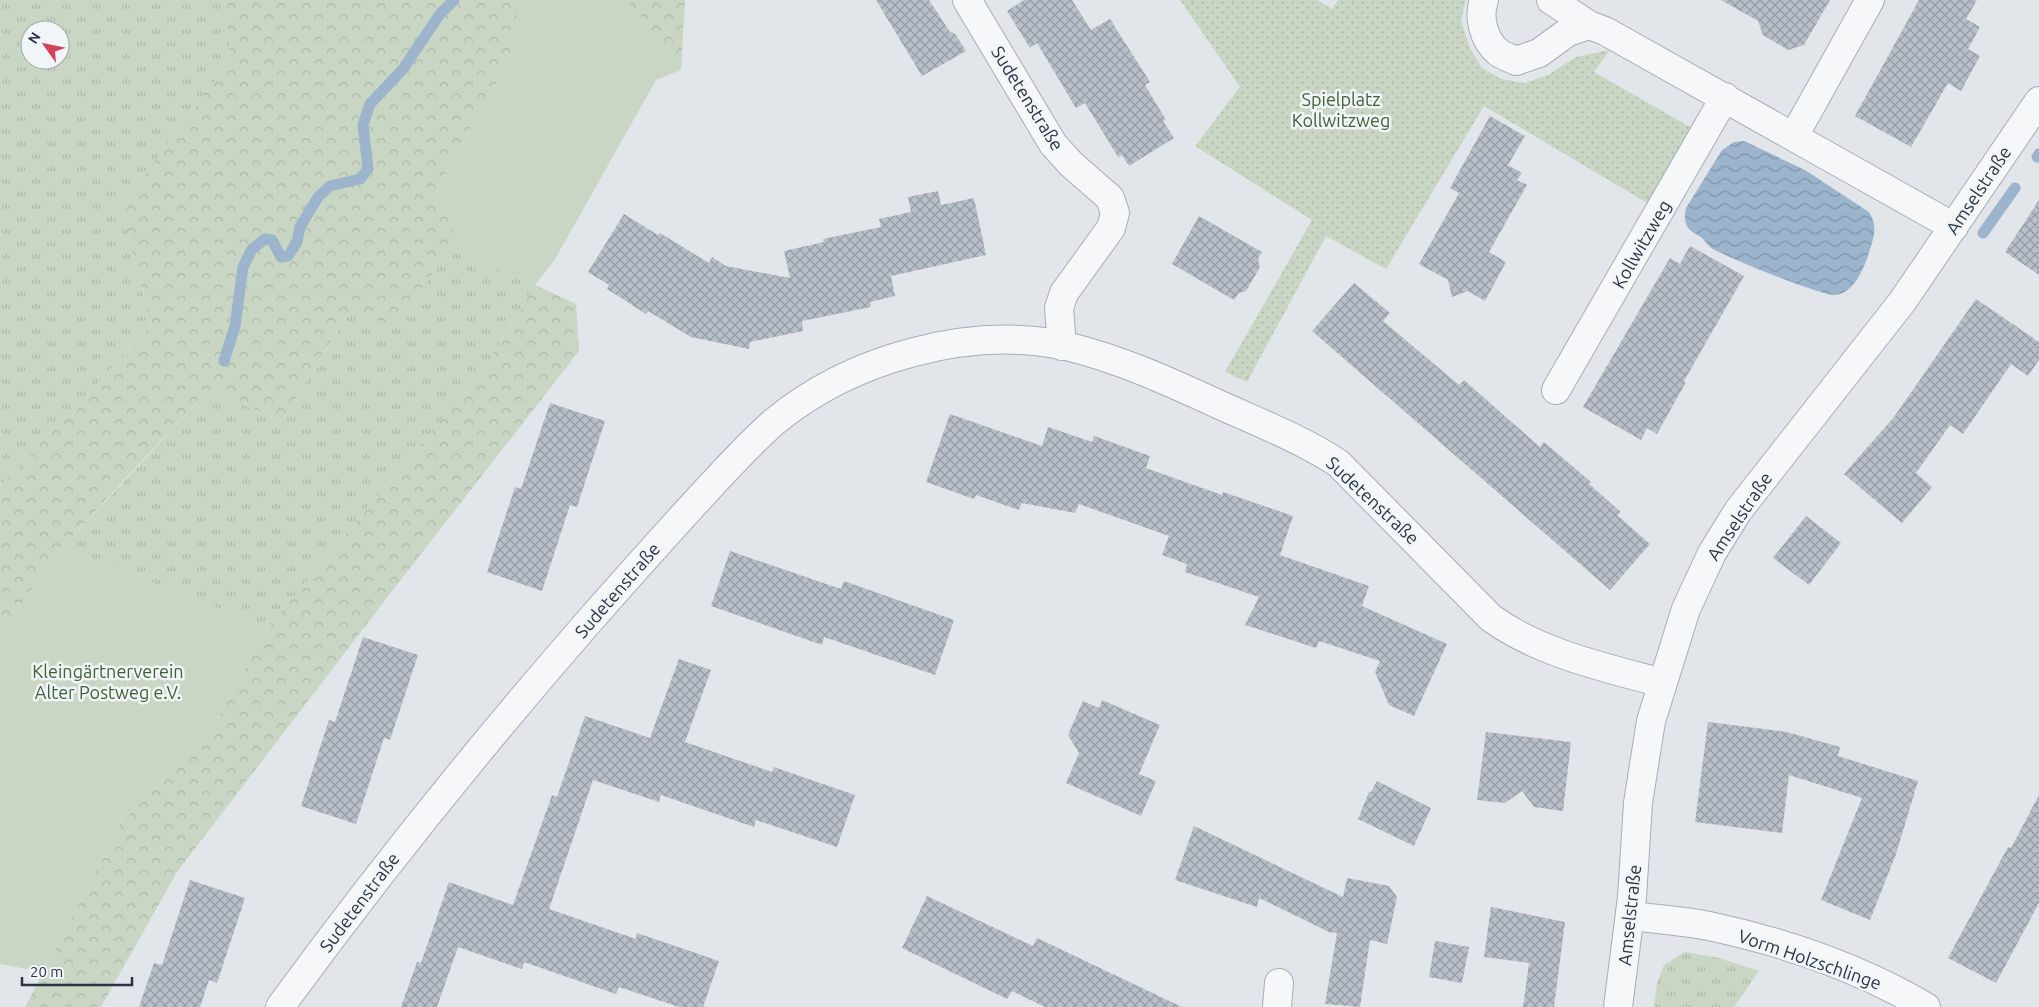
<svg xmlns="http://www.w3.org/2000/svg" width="2039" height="1007" font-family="Ubuntu,sans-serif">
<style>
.grass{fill:url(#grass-tufts);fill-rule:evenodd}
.forest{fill:url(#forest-crowns)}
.park{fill:url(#park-dots)}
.garden{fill:#c8d6c3}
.water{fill:url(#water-waves)}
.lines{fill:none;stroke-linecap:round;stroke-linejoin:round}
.stream{stroke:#9cb5cd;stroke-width:11}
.building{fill:url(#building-cross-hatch)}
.street-casing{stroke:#a7adb6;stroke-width:30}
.street{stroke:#f5f7f9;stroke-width:28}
.labels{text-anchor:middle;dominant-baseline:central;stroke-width:5;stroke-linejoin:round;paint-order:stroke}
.street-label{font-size:18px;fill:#293444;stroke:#f2f5f8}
.park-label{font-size:18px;fill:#3f6136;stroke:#f2f5f8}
</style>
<defs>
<pattern id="grass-tufts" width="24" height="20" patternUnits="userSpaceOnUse" patternTransform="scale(1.25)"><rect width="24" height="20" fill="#c8d6c3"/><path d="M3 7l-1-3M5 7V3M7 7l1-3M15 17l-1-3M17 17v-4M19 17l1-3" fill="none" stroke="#acb8a9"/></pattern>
<pattern id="forest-crowns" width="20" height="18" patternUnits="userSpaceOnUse" patternTransform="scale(1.25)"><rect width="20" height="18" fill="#c8d6c3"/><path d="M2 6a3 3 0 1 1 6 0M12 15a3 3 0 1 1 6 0" fill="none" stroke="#acb8a9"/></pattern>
<pattern id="park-dots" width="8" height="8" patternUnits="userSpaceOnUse" patternTransform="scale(1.25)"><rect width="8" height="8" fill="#c8d6c3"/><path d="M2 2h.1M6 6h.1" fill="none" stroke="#acb8a9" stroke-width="1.8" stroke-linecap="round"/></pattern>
<pattern id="water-waves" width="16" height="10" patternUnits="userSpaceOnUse" patternTransform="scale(1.25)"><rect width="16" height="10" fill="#9cb5cd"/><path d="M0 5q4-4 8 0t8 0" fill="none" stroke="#7f94a8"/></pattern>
<pattern id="building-cross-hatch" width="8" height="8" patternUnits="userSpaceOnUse" patternTransform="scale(1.25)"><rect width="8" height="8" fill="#b9bfc9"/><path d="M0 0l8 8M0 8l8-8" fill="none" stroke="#969ca5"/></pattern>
</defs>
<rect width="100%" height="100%" fill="#e2e6eb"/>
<!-- grass -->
<path class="grass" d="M 0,0 L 226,0 L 230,60 L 121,207 L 151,327 L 0,486 ZM 30,30 L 60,30 L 60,60 L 30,60 Z
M 449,248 L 535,285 L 483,370 L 268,627 L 62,548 L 209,390 L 282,421 L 350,311 L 396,327 Z
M 1685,952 L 1719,958 L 1759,971 L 1734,1007 L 1654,1007 L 1657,983 L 1664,965 Z"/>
<!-- forest -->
<path class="forest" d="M 226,0 L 520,0 L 510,60 L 436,191 L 457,237 L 396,327 L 349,312 L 282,421 L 209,390 L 122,482 L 62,548 L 0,634 L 0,486 L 151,327 L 121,207 L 230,60 Z
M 627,0 L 685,0 L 681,70 Z
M 535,285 L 576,304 L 579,351 L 396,586 L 177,872 L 101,1007 L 25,1007 L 120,824 L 211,730 L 268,627 L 483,370 Z"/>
<!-- park -->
<path class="park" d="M 1180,0 L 1317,0 L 1332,9 L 1338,0 L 1466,0 L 1461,20 L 1470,49 L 1482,68 L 1501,79 L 1525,83 L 1548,75 L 1576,57 L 1610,50 L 1594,72 L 1692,128 L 1647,203 L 1484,106 L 1386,269 L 1326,236 L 1247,382 L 1225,372 L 1312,220 L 1195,146 L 1240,87 Z"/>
<!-- garden -->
<path class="garden" d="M 520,0 L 627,0 L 681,70 L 656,80 L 554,261 L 535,285 L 449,248 L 457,237 L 436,191 L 510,60 Z
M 62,548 L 268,627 L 211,730 L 120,824 L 43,972 L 0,964 L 0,634 Z"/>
<!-- water -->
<path class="water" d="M 1744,141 L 1805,170 L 1869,212 C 1879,229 1873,238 1868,256 C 1863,270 1853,294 1835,295 C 1822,296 1722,256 1710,247 C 1707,244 1705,241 1702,238 C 1699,235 1693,233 1690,230 C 1684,224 1684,215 1686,208 L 1722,150 L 1734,142 Z"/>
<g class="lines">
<!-- stream -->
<path class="stream" d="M 2037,157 L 2039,154
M 1983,233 L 2015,188
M 224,361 L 235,326 L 243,267 L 252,249 L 265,239 L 272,240 L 281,257 L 288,256 L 297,242 L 300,227 L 318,197 L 330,186 L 360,179 L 368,169 L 363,125 L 370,104 L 403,69 L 440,14 L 454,0"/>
</g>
<!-- building -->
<path class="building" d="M 876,0 L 929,0 L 950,32 L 955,34 L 966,51 L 922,76 Z
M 1024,0 L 1072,0 L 1091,30 L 1110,19 L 1150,82 L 1145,85 L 1166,120 L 1163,121 L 1174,138 L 1129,166 L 1122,155 L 1118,157 L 1085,103 L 1076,108 L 1037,43 L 1030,48 L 1007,11 Z
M 1721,0 L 1830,0 L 1804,45 L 1788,50 L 1763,35 L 1758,21 Z
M 1919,0 L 1977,0 L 1966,19 L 1980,27 L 1968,49 L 1980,56 L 1961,91 L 1948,83 L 1911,147 L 1855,116 Z
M 1490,116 L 1525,136 L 1508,165 L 1522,173 L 1517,180 L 1527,185 L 1489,252 L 1506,262 L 1485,301 L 1468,291 L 1452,297 L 1448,280 L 1419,264 L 1459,193 L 1450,188 Z
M 938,191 L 941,205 L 974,198 L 986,255 L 891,276 L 895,296 L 870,302 L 871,307 L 802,321 L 803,331 L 750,342 L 749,349 L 691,337 L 648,311 L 646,314 L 607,289 L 609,285 L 588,272 L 624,214 L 658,235 L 660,233 L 709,263 L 712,257 L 726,266 L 790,278 L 784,251 L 824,242 L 823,239 L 881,227 L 879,219 L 911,212 L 908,197 Z
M 2039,200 L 2039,275 L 2005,252 Z
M 1199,216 L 1262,252 L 1258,259 L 1260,267 L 1246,291 L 1239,293 L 1234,300 L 1172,264 Z
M 1690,246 L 1744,276 L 1684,381 L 1686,382 L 1657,434 L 1647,428 L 1641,440 L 1583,407 L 1670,258 L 1680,264 Z
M 1354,283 L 1390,313 L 1383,321 L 1459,385 L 1464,380 L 1540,447 L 1544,442 L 1591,482 L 1589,484 L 1621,512 L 1617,515 L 1650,544 L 1610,590 L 1312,331 Z
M 1976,299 L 2039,342 L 2039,360 L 2028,376 L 2011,364 L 1963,434 L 1950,425 L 1916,473 L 1932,487 L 1902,523 L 1844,474 L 1894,417 Z
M 550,403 L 605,421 L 577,507 L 570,505 L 542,591 L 487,572 L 515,487 L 521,489 Z
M 950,414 L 1042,446 L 1048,427 L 1092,442 L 1094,436 L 1150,456 L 1146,468 L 1222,495 L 1223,492 L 1293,516 L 1280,555 L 1369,586 L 1362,606 L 1447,644 L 1414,716 L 1389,705 L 1375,672 L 1380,661 L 1319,641 L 1316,648 L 1245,625 L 1259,597 L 1185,572 L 1187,564 L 1162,555 L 1169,536 L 1079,504 L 1075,513 L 1022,503 L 1019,510 L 976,495 L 974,499 L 926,482 Z
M 1806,516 L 1841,543 L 1809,585 L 1773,558 Z
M 730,551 L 841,589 L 844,581 L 954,620 L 935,675 L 824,637 L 822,645 L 711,606 Z
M 363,637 L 418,655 L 390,740 L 384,738 L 356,824 L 301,806 L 329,720 L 335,722 Z
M 679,659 L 711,670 L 685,742 L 772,772 L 774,767 L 855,795 L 837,847 L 756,820 L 754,827 L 661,795 L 659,802 L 593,780 L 549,909 L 636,939 L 637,933 L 719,961 L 703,1007 L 679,1007 L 619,987 L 616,994 L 524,962 L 522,969 L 458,947 L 437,1007 L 401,1007 L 417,962 L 421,963 L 449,882 L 513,905 L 552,795 L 557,797 L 585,716 L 650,738 Z
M 1102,700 L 1160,725 L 1139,774 L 1156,781 L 1141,816 L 1066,783 L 1079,753 L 1068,735 L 1083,701 L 1099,708 Z
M 1708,722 L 1787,732 L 1840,747 L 1838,756 L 1918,781 L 1896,854 L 1870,920 L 1821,900 L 1862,798 L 1789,775 L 1782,833 L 1695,822 Z
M 1486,732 L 1571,742 L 1563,811 L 1534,807 L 1522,791 L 1505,803 L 1477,800 Z
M 1377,781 L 1431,808 L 1414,846 L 1358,819 L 1369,792 L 1371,792 Z
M 2039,795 L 2039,903 L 1996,983 L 1948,958 L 2008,847 L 2011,848 Z
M 1194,826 L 1343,897 L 1347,878 L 1389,886 L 1397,897 L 1387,944 L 1370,940 L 1360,1007 L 1325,1004 L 1337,933 L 1329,932 L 1259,898 L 1257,907 L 1175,880 Z
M 190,880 L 245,898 L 217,983 L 209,980 L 200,1007 L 139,1007 L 154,963 L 162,965 Z
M 927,896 L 1033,946 L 1037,938 L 1182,1007 L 1045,1007 L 1012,991 L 1007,999 L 902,948 Z
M 1491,907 L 1565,922 L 1554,1007 L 1523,1007 L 1529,963 L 1484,957 Z
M 1435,941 L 1469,947 L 1462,983 L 1429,977 Z"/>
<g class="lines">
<defs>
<path id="street" d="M 967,0 L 1053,144 L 1071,164 L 1110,198 L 1115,213 L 1111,228 L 1064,293 L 1059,308 L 1062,346
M 1484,0 C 1478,17 1483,39 1498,52 C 1502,56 1511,58 1516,61 L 1539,53 L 1568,32 L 1589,25
M 1551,0 L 1589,25 L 1605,31 L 1954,227
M 1794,136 L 1870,0
M 1556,390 L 1725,97
M 1630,916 C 1656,919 1684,921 1709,926 C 1784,942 1860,968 1926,1007
M 280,1007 C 378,873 482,744 591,619 C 629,576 667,533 706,491 C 728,467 750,443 774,422 C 850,359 969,325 1066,346 C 1120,359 1170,382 1220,405 C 1260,423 1301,439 1338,463 L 1491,618 C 1541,654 1604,667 1662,683
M 1277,1007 L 1279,983
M 1618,1007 L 1632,897 L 1638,803 L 1651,721 L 1686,609 L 1712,553 L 1738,511 L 1902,302 L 2039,101"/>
</defs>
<!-- street casing -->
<use href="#street" class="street-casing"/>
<!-- street -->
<use href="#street" class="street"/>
</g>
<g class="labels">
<!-- street labels -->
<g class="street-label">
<text transform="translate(1028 98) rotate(58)">Sudetenstraße</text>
<text transform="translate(1978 190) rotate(-56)">Amselstraße</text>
<text transform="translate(1641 244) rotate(-60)">Kollwitzweg</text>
<text transform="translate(1373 500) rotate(43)">Sudetenstraße</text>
<text transform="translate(1739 516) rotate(-56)">Amselstraße</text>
<text transform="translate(617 590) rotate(-49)">Sudetenstraße</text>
<text transform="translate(359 902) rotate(-53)">Sudetenstraße</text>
<text transform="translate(1629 915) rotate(-84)">Amselstraße</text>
<text transform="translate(1810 959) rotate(19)">Vorm Holzschlinge</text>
</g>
<!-- park labels -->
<g class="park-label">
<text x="1341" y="99">Spielplatz<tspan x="1341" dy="21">Kollwitzweg</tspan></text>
<text x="108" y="671">Kleingärtnerverein<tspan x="108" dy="21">Alter Postweg e.V.</tspan></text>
</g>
</g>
<!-- north arrow -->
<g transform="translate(45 45) rotate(303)"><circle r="24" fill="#f2f5f8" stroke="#a2a8b0"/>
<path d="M0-4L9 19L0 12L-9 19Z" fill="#d6425b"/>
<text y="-8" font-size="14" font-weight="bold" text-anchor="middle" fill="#293444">N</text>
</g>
<!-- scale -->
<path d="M22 977v8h110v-8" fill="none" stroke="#293444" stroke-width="2.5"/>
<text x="30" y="977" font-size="15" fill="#293444" stroke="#f2f5f8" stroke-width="4" paint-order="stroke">20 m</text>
</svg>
